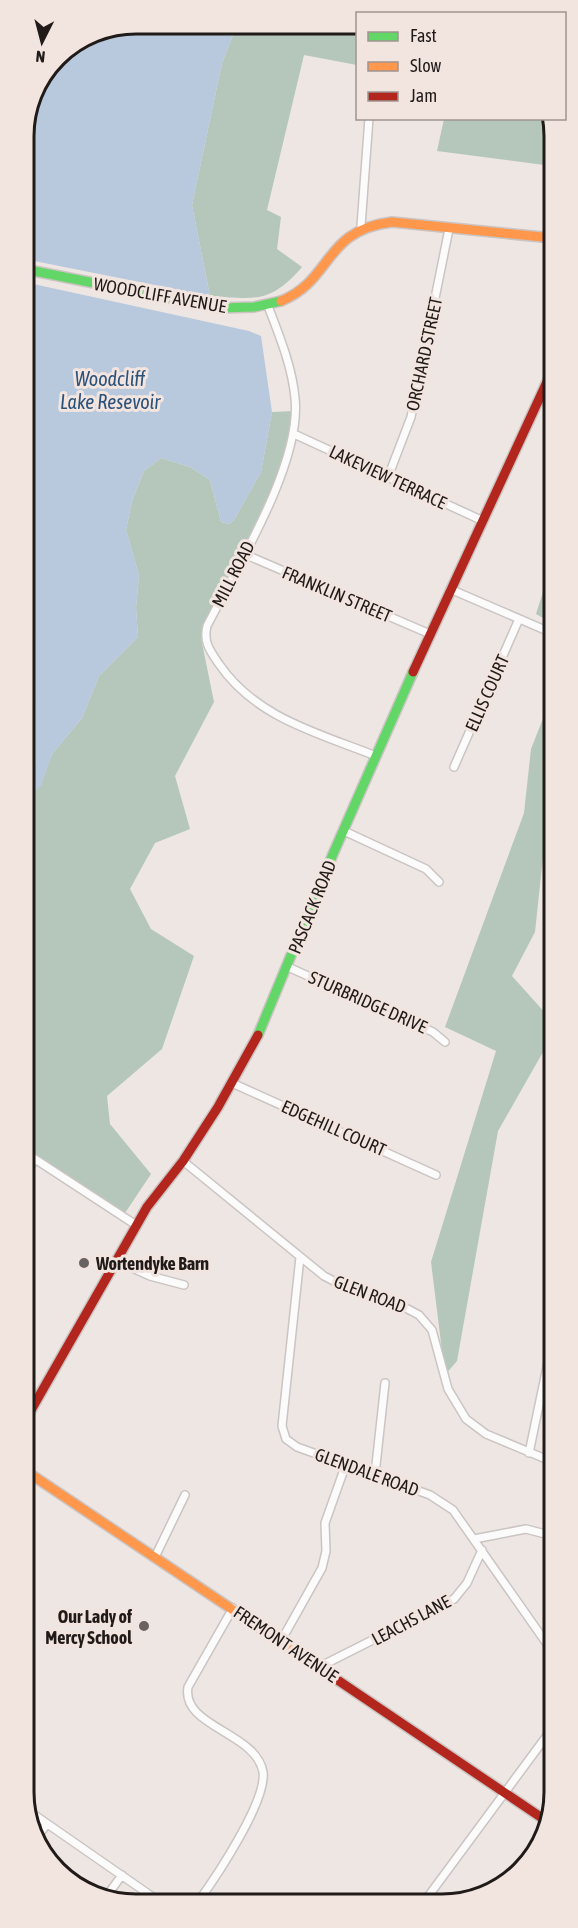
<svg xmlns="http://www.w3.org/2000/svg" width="578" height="1928" font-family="'Asap Condensed',sans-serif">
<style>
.forest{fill:#b4c7ba}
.water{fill:#b8c8dd}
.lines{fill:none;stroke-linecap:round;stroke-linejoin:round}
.street-casing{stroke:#cac4c2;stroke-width:10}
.fast-casing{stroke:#cac4c2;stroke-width:12}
.slow-casing{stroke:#cac4c2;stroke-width:12}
.jam-casing{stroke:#cac4c2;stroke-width:12}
.street{stroke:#fcfbfb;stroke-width:7}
.fast{stroke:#63d668;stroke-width:9}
.slow{stroke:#ff974d;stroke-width:9}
.jam{stroke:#b3261e;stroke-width:9}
.poi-dot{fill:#686260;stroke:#f2e4df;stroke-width:2}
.labels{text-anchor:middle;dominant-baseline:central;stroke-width:6;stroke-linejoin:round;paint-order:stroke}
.street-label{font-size:18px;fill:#201b19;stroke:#f2e4df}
.poi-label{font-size:18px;font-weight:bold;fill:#201b19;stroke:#f2e4df;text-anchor:start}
.water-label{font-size:20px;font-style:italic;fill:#2b527b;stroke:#f2e4df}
.rim{fill:none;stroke:#201b19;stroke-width:3}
</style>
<rect width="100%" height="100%" fill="#eee6e3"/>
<!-- forest -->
<path class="forest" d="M 237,25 L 357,26 L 357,65 L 304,55 L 267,210 L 281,217 L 277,249 L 302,267 C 270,304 255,299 210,296 L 192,205 L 222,63 Z
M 444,119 L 552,119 L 552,166 L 437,151 Z
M 294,411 L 279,473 L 201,638 L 214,702 L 175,776 L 190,829 L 155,843 L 130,889 L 151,929 L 194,956 L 162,1049 L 107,1096 L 110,1124 L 151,1174 L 125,1213 L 29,1150 L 25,1155 L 25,798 L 41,785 L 52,754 L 82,718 L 99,676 L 138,637 L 136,608 L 139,575 L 126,530 L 132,501 L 144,471 L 161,458 L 190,467 L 210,480 L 221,522 L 229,524 L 234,520 L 261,472 L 272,412 Z
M 552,563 L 552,623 L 536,614 Z
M 553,693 L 553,763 L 535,932 L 512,976 L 547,1015 L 547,1045 L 498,1131 L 457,1361 L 445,1375 L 431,1262 L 496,1051 L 445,1027 L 524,813 L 531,749 Z"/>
<!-- water -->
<path class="water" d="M 136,24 L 237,25 L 222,63 L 192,205 L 210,296 L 24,259 L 24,129 L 57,57 L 94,32 Z
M 24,282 L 249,331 L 261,336 L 272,412 L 261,472 L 234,520 L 229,524 L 221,522 L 210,480 L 190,467 L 161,458 L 144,471 L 132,501 L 126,530 L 139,575 L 136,608 L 138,637 L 99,676 L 82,718 L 52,754 L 41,786 L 25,798 Z"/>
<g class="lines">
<defs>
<path id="street" d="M 361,226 L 369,118
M 268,306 C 279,335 292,366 295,398 C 302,463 237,567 207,626 C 203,642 210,651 219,664 C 256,718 318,733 376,756
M 294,434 L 481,520
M 388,477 L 411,417 L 449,229
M 244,554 L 430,634
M 450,589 L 552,633
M 454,767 L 519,619
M 344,831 L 426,869 L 439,882
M 288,967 L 433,1032 L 445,1042
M 232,1083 L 436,1175
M 183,1161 L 324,1276 L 357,1293 L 400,1305 L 419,1315 L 432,1330 L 448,1389 L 466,1419 L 486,1434 L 553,1462
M 25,1175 L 35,1159 L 136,1225
M 300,1257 L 282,1426 L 286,1439 L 297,1447 L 430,1495 L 453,1510 L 554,1654
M 115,1260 L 150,1276 L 184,1285
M 529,1453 L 553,1338
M 375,1474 L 385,1383
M 474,1539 L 526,1529 L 553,1536
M 155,1557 L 185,1495
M 281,1641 L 322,1568 L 326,1551 L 325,1523 L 346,1464
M 319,1667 L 454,1599 L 467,1583 L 482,1550
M 26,1809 L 160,1902
M 38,1836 L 47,1824
M 106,1897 L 122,1875
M 198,1902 C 216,1877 267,1801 263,1772 C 256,1732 181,1727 188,1687 L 233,1608
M 424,1902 L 554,1726"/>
<path id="fast" d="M 24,269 L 219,308 L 254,307 L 281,301
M 258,1035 L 333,854 L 413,672"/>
<path id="slow" d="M 281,301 C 333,280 323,230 392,222 L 552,238
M 26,1471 L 339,1681"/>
<path id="jam" d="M 413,672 L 552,371
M 26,1419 L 147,1207 L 183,1161 L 218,1107 L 258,1035
M 339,1681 L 545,1820"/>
</defs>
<!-- street casing -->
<use href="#street" class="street-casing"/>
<!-- fast casing -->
<use href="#fast" class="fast-casing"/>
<!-- slow casing -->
<use href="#slow" class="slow-casing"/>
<!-- jam casing -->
<use href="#jam" class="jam-casing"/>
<!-- street -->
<use href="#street" class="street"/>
<!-- fast -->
<use href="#fast" class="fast"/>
<!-- slow -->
<use href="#slow" class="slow"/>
<!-- jam -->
<use href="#jam" class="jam"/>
</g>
<!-- markers -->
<g class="poi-dot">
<circle cx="84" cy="1263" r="6"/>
<circle cx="144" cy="1626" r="6"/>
</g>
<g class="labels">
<!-- street labels -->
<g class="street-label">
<text transform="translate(160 295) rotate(10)">WOODCLIFF AVENUE</text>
<text transform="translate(424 354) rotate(-78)">ORCHARD STREET</text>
<text transform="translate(388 477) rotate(25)">LAKEVIEW TERRACE</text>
<text transform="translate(233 574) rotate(-63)">MILL ROAD</text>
<text transform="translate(337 594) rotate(23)">FRANKLIN STREET</text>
<text transform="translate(487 693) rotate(-66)">ELLIS COURT</text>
<text transform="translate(312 907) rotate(-68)">PASCACK ROAD</text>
<text transform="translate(368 1002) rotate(24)">STURBRIDGE DRIVE</text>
<text transform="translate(334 1128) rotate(24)">EDGEHILL COURT</text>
<text transform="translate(370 1294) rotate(21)">GLEN ROAD</text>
<text transform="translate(367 1472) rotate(20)">GLENDALE ROAD</text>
<text transform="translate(411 1620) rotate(-28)">LEACHS LANE</text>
<text transform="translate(286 1644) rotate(34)">FREMONT AVENUE</text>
</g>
<!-- poi labels -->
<g class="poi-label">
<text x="96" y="1263">Wortendyke Barn</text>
<text x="132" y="1616" text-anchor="end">Our Lady of<tspan x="132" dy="21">Mercy School</tspan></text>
</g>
<!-- water labels -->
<g class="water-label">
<text x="110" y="378">Woodcliff<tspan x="110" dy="23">Lake Resevoir</tspan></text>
</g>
</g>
<!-- crop -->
<path d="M0 0H578V1928H0ZM136 34H442A102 102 0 0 1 544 136V1792A102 102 0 0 1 442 1894H136A102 102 0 0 1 34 1792V136A102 102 0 0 1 136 34Z" fill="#f2e4df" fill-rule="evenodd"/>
<path class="rim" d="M136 34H442A102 102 0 0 1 544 136V1792A102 102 0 0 1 442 1894H136A102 102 0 0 1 34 1792V136A102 102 0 0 1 136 34Z"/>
<!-- legend -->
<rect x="356" y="12" width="210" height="108" fill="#f2e4df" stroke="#9e9490" stroke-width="1.5"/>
<rect x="368" y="32" width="30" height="9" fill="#63d668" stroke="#9e9490" stroke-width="1.5"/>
<text x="410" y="42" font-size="18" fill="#201b19">Fast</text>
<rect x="368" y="62" width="30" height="9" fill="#ff974d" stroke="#9e9490" stroke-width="1.5"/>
<text x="410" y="72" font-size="18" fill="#201b19">Slow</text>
<rect x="368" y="92" width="30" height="9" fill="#b3261e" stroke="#9e9490" stroke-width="1.5"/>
<text x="410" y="102" font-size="18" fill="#201b19">Jam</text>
<!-- north arrow -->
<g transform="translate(42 42) rotate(186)" stroke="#f2e4df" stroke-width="4.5" paint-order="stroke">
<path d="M0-4.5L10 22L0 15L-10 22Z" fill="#201b19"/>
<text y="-9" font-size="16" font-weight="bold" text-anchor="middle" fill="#201b19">N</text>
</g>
</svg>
